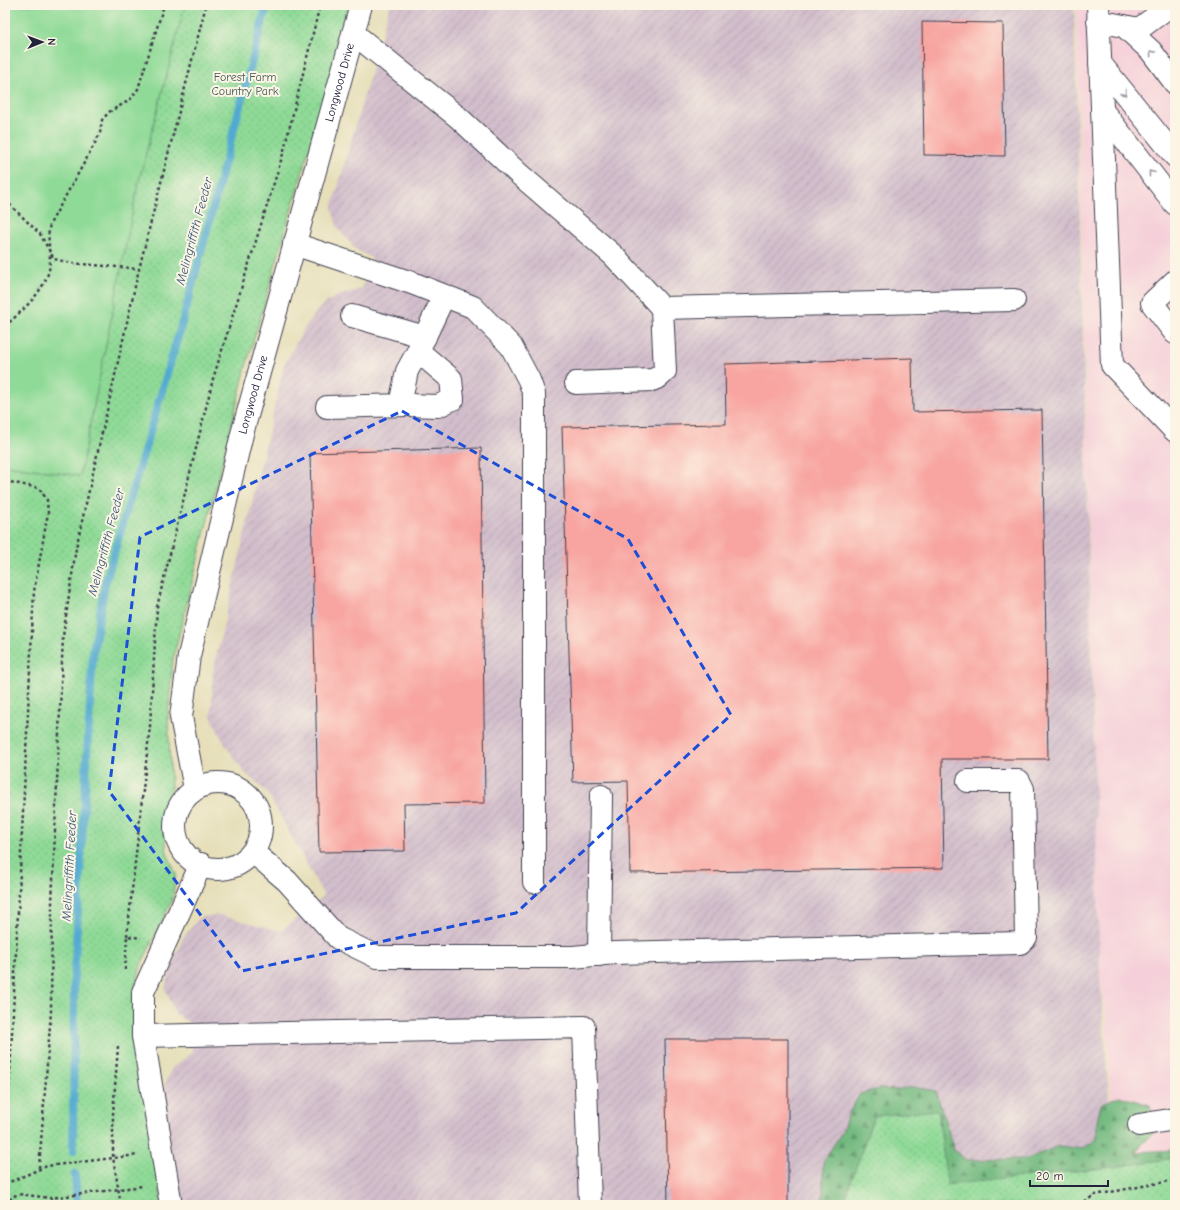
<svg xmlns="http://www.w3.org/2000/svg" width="1180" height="1210" font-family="'Comic Neue',sans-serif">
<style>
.built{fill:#f5cfd9}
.industrial{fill:url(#industrial-furrows)}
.grass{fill:#8fda97;stroke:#587e69}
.forest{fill:url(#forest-firs);stroke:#4a6e5e}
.park{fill:url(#park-dots);stroke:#587e69}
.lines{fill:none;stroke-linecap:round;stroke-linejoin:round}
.stream{stroke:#53aad0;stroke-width:8}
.building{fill:#f8a4a0}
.minor-casing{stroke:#3f3e4e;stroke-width:24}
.path{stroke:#3f3e4e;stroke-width:2.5;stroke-dasharray:3 3;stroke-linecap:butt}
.minor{stroke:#fff;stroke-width:22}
.oneway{stroke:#9c9ca7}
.marked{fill:none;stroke:#1d4ed8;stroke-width:3;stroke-dasharray:8 5;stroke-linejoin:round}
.labels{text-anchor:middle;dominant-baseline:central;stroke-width:4;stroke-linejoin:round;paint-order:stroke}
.park-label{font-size:12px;fill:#435957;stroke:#fcf5e5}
.street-label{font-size:12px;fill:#22223b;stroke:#fcf5e5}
.water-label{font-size:13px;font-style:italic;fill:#365877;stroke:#fcf5e5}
</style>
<defs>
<pattern id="industrial-furrows" width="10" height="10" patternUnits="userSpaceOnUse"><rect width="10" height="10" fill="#d1bdcb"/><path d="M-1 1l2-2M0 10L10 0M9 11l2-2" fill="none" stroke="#b3a2af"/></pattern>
<pattern id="forest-firs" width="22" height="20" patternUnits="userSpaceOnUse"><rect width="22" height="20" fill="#73ba80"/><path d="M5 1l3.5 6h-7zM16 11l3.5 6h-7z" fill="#5e976a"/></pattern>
<pattern id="park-dots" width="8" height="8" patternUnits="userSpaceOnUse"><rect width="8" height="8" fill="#8fda97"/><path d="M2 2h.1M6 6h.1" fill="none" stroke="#7bbb83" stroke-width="1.8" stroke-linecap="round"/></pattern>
</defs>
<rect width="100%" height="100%" fill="#fcf5e5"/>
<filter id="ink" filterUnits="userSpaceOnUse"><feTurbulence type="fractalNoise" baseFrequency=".025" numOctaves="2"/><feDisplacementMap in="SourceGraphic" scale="8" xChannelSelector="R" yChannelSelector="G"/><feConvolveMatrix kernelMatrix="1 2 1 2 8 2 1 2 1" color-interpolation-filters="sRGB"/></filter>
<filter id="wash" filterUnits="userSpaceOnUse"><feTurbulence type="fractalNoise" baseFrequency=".012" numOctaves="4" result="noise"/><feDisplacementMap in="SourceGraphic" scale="16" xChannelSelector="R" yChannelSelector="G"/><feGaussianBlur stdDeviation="0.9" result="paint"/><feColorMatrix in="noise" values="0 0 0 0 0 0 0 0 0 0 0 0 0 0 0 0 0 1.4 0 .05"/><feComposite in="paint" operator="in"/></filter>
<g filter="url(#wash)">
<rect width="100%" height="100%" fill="#e6dfba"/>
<!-- built -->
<path class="built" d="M 1076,5 L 1175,5 L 1175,1158 L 1114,1167 L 1106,1016 L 1100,978 Z"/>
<!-- industrial -->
<path class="industrial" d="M 390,5 L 1074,5 L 1100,978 L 1114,1167 L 843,1205 L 162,1205 L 166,1118 L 165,1084 L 172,1068 L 192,1053 L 192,1025 L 175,1013 L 165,988 L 170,971 L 182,939 L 200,917 L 220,915 L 281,931 L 324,896 L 267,792 L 245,773 L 224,743 L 211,716 L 213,671 L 284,365 L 305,327 L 320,307 L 337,296 L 362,289 L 372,258 L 355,249 L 337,227 L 332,208 Z"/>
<!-- grass -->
<path class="grass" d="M 5,5 L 185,5 L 80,477 L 5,465 Z"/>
<!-- forest -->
<path class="forest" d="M 912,1087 L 936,1091 L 954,1150 L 966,1160 L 1027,1159 L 1059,1146 L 1083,1149 L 1097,1139 L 1097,1122 L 1101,1104 L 1119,1096 L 1150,1105 L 1156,1130 L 1135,1152 L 1175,1150 L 1175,1205 L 823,1205 L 823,1162 L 842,1132 L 847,1117 L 860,1094 L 879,1089 L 896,1090 Z"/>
<!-- park -->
<path class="park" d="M 185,5 L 351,5 L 247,363 L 173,659 L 168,715 L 171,787 L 164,826 L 167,853 L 176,874 L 172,900 L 141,965 L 133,996 L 162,1205 L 5,1205 L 5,465 L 80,476 L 138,184 Z
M 938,1110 L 947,1185 L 1114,1167 L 1175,1158 L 1175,1205 L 843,1205 L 874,1116 Z"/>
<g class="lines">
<!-- stream -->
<path class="stream" d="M 73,1151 L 74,978 L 93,653 L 105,584 L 184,316 L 267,5
M 75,1174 L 77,1205"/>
</g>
<g id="blocks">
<!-- building -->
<path class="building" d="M 922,22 L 1003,23 L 1005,156 L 924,155 Z
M 912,358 L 913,412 L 1042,410 L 1048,759 L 942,759 L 944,868 L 630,873 L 628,781 L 573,782 L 562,427 L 726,424 L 725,364 Z
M 481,448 L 485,803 L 404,804 L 405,851 L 319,852 L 310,453 Z
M 665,1039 L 788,1039 L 788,1205 L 668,1205 Z"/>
</g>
</g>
<g filter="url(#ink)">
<use href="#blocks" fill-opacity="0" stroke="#3f3e4e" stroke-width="1"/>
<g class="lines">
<defs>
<g id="minor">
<path d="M 1098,5 L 1112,365 L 1175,431"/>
<path d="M 1098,21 L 1139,29 L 1171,5"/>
<path d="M 1124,26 L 1151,51 L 1175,83"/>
<path d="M 353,33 L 459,118 L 519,174 L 614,256 L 662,308"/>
<path d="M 1100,63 L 1175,156"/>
<path d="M 1102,110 L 1175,204"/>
<path d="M 294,244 L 412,283 L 473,307 L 511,346 L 529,380 L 534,394 L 534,882"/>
<path d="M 1175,281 L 1152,303 L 1175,333"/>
<path d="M 352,316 L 425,337"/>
<path d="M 418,351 L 451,379 L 453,399 L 438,406 L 407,405 L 402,395 L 407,371 L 418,351 L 444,296"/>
<path d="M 576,383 L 652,380 L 659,377 L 665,371 L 662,308 L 1014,300"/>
<path d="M 327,407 L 407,405"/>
<circle cx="218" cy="826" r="43"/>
<path id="s1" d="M 195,789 L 181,717 L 189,656 L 242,434 L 361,5"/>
<path d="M 253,852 L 287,881 L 338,938 L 377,957 L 573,957 L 615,953 L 1020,943 L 1026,937 L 1023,789 L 1019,781 L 968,781"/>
<path d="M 599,955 L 601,796"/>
<path d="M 143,1036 L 584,1027 L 590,1205"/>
<path d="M 1139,1125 L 1175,1119"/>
<path d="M 171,1205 L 143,1036 L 143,992 L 201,864"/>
</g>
</defs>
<!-- minor casing -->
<use href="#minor" class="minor-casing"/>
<!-- path -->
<path class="path" d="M 5,200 L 40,234 L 54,259 L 71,263 L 139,269
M 5,326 C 21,312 44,292 49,270 C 52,255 46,239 50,224 L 93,147 L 100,133 L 102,120 L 109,112 L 130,100 L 138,89 L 164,5
M 5,481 L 39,488 L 47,500 L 48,513 L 34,591 L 9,1093 L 5,1110
M 127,936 L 150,726 L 157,607 L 213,379 L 283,154 L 320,5
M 125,970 L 127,936 L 141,938
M 118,1046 L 113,1114 L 113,1157 L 121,1205
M 39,1168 L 51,1012 L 52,904 L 63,636 L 76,548 L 139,269 L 206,5
M 5,1184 L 47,1166 L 138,1155
M 6,1205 L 12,1197 L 18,1194 L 51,1198 L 143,1186
M 1079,1205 L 1095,1195 L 1175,1180"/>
<!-- minor -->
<use href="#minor" class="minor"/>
</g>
<!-- one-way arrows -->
<defs><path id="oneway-chevron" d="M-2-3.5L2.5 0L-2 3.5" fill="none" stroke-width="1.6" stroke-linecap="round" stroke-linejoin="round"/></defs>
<g class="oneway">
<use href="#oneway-chevron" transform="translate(1152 53) rotate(-131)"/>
<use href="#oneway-chevron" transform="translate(1124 93) rotate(51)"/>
<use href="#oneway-chevron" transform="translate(1151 173) rotate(-128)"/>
</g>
</g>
<!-- marked area -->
<path class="marked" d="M 402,411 L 628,539 L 731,715 L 516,913 L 242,971 L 109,791 L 140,537 Z"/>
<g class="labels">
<!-- park labels -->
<g class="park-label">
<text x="245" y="77">Forest Farm<tspan x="245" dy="14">Country Park</tspan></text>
</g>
<!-- street labels -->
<g class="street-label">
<text stroke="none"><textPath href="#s1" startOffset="728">Longwood Drive</textPath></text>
<text stroke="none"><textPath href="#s1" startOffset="404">Longwood Drive</textPath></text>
</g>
<!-- water labels -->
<g class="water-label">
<text transform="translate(194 231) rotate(-75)">Melingriffith Feeder</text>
<text transform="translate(106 542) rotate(-75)">Melingriffith Feeder</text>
<text transform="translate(69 866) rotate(-87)">Melingriffith Feeder</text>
</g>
</g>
<!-- margin -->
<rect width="1180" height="1210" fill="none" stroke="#fcf5e5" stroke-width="20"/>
<!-- north arrow -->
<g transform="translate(42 42) rotate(89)" stroke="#fcf5e5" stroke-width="3" paint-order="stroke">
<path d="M0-3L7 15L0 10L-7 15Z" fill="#22223b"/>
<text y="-6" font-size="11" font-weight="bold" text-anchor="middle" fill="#22223b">N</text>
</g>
<!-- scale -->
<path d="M1030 1180v6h78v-6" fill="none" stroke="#22223b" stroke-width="2"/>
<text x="1036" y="1180" font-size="12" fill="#22223b" stroke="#fcf5e5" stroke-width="3" paint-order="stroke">20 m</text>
</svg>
